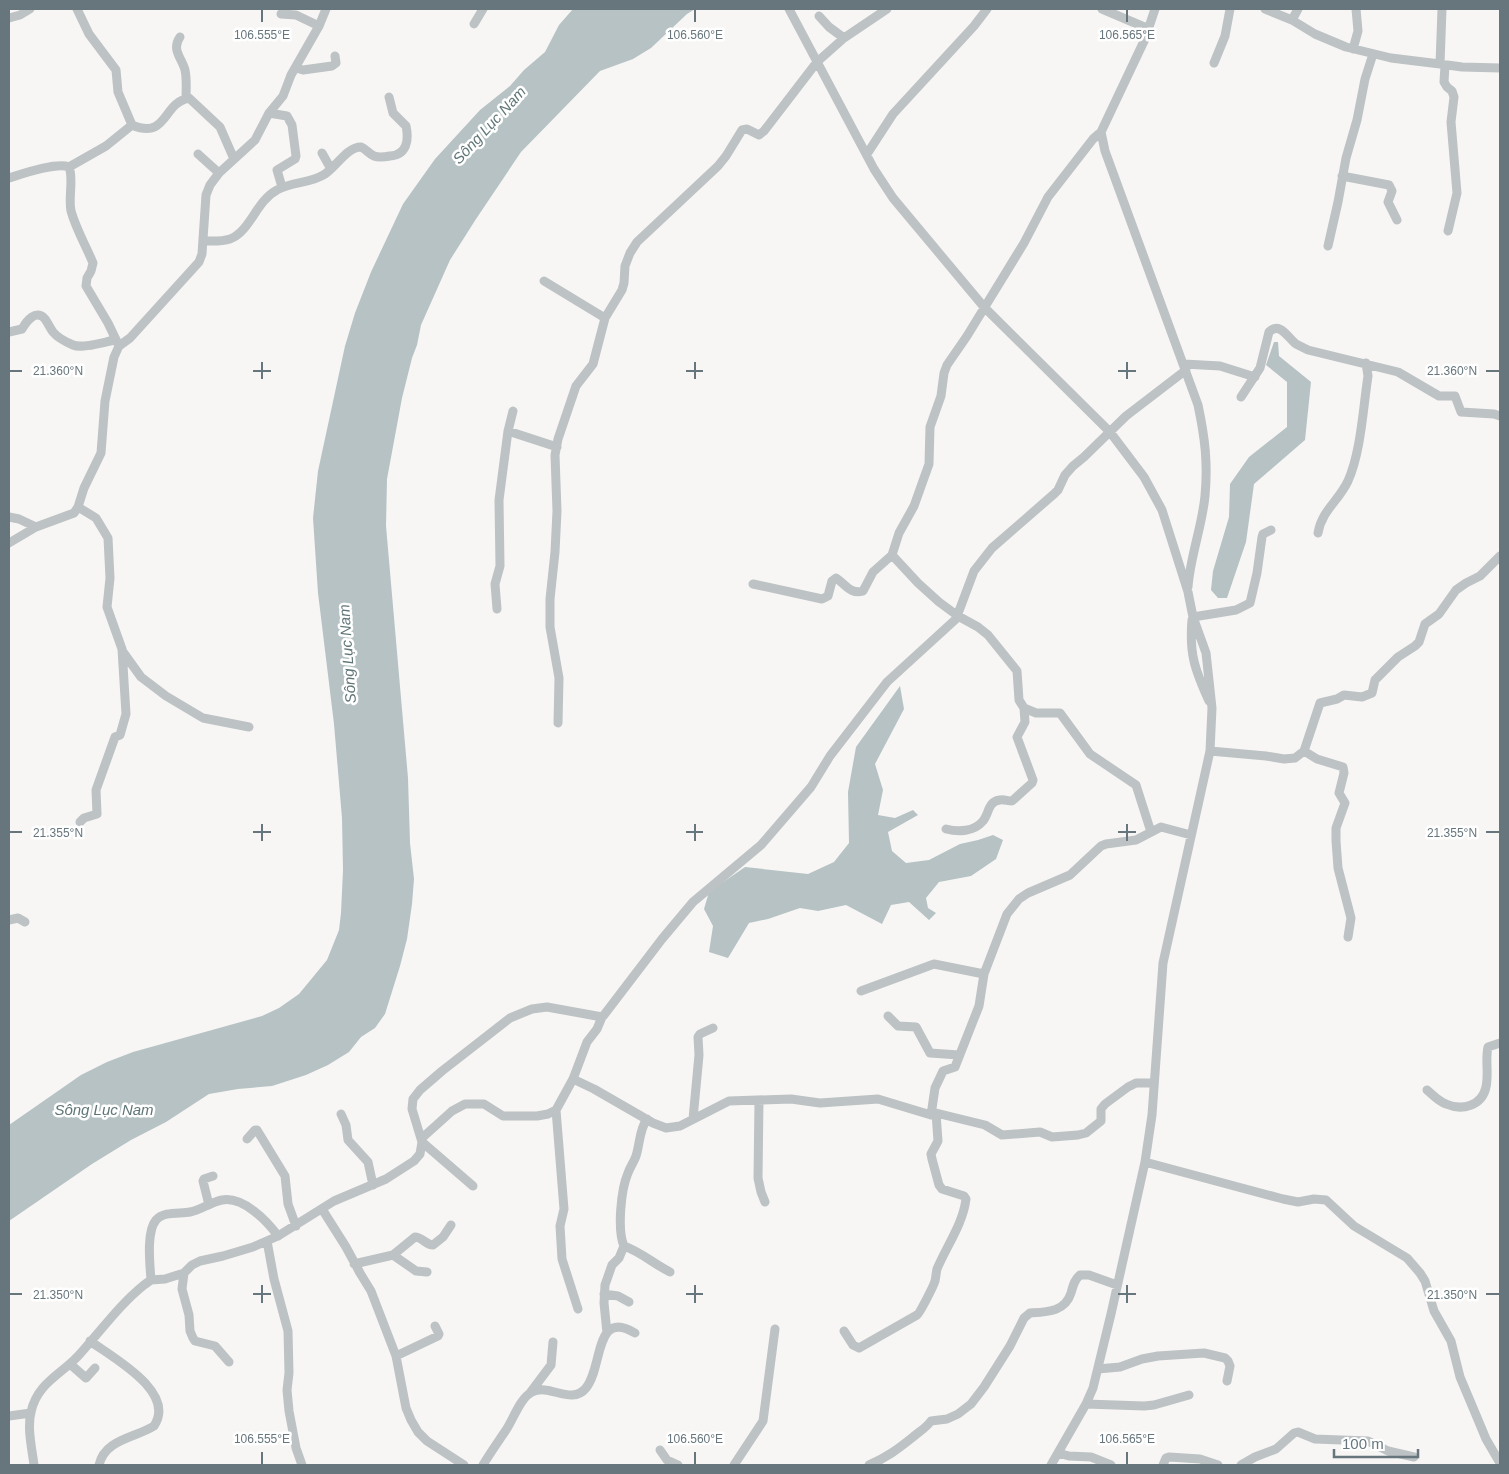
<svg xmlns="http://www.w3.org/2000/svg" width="1509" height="1474" font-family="Arial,sans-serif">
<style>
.water{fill:#b6c2c4}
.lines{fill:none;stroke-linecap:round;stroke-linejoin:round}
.minor{stroke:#bdc2c4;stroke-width:9}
.ticks{fill:none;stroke:#66767c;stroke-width:2}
.labels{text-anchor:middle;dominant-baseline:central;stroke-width:5;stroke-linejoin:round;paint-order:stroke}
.water-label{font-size:15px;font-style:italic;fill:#607577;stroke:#fff}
.ticks-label{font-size:12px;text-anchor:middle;fill:#66767c;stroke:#fff;stroke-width:5;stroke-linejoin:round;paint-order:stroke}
</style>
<rect width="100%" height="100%" fill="#f7f6f4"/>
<!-- water -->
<path class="water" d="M 573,9 L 695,9 L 687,14 L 651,48 L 633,59 L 600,71 L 521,152 L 476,219 L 450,260 L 421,325 L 417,345 L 412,358 L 402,398 L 387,479 L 386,526 L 408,778 L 410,843 L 414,879 L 412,904 L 407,939 L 400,966 L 385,1014 L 375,1028 L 361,1037 L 349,1052 L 328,1065 L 306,1075 L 272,1086 L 238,1089 L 209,1094 L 166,1122 L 131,1140 L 92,1164 L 9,1221 L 9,1125 L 81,1075 L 107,1062 L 133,1052 L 262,1016 L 279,1008 L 299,994 L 327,960 L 339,930 L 341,913 L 343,870 L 342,818 L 334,724 L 318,593 L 313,518 L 318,471 L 345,346 L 355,313 L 371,272 L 403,204 L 435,159 L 480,110 L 510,86 L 524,70 L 545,52 L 559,25 Z
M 1274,342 L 1278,342 L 1279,356 L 1311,382 L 1305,440 L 1254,484 L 1246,542 L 1227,598 L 1218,598 L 1211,590 L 1213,571 L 1229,517 L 1230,484 L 1249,457 L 1287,427 L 1287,382 L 1266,365 Z
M 900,686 L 904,709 L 875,764 L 883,790 L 878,815 L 895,818 L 913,810 L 918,815 L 888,832 L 892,851 L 906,863 L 929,860 L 960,844 L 978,840 L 993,835 L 1003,840 L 996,859 L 971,876 L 939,882 L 926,898 L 928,908 L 936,913 L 929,920 L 909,902 L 891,905 L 882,924 L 846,905 L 818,911 L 800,908 L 768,919 L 749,923 L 728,958 L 709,952 L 713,926 L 704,909 L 709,892 L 745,867 L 808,874 L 834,862 L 849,843 L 848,792 L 856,747 Z"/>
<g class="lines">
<!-- minor -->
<path class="minor" d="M 77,9 L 89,34 L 116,70 L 118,92 L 132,125
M 789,9 L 874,169 L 893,198 L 984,307 L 1110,432 L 1144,477 L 1162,510 L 1188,592 L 1193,617 L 1206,653 L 1212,708 L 1210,751 L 1163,963 L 1152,1115 L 1145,1162 L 1111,1314 L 1093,1388 L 1086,1404 L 1051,1465
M 1102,9 L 1149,29
M 1155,9 L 1145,39 L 1101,132 L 1105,151 L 1198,405 C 1205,438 1208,463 1205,496 C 1202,527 1190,557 1188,587
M 1265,9 L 1292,20 L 1315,34 L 1346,47 L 1391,58 L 1440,64 L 1462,67 L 1500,68
M 281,14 L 296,15 L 319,26
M 819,16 L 829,27 L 844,38
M 9,18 L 20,15 L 30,9
M 1292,20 L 1298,9
M 474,24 L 483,9
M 180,37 C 171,50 182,58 185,70 C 187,79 186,89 186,98
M 1353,49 L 1358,31 L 1356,9
M 1214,63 L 1225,36 L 1230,9
M 1440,64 L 1442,9
M 1445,65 L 1444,82 L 1447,87 L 1452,91 L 1454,97 L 1451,122 L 1457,193 L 1448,231
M 296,68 L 303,70 L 332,66 L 336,63 L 335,56
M 269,113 L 287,116 L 292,125 L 296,156 L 295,159 L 277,170 L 282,187
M 322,153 L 331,169
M 198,154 L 219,173
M 867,154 L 893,114 L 974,26 L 987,9
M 69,167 L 106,146 L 132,125 C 168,140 162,103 189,98 L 220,127 L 234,159
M 1342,176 L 1389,185 L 1392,191 L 1388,202 L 1397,220
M 9,178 C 22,174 56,162 69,167 C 74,179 68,197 71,211 C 76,229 86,246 93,263 L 91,271 L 87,278 L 86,286 L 108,323 L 119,346
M 203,241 C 212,241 221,242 230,239 C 250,232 256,201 277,190 C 292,181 310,184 325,174 C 337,166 347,147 361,147 C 366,149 369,154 374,156 C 379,158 385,157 390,156 C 407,155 409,140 406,126 L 393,113 L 389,97
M 1328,246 L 1338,202 L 1346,158 L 1357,120 L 1365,79 L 1373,54
M 544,281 L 605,318
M 9,332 L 22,329 C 26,322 36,308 45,319 C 48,323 50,328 53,332 C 57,337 66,342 73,345 C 82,349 104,342 115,340
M 1184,364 L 1220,366 L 1255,377
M 1241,397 L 1260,368 L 1269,332 C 1280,321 1288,338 1296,344 C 1300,346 1304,348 1308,350 L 1398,372 L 1439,396 L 1455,396 L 1461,412 L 1494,414 L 1500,416
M 508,431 L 557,447
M 78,507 L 96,518 L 108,538 L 110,578 L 107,607 L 122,649 L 126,714 L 120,735 L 115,737 L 96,790 L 97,814 L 84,818 L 80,822
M 9,517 L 19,519 L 36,527
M 1318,533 C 1322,510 1338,502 1348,481 C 1361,452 1363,408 1368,376 L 1366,363
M 9,543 L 36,527 L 74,513 L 78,507 L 84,488 L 101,453 L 105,401 L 114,357 L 119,346 L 130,338 L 199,262 L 202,254 L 206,195 L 210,185 L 219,173 L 255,140 L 269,113 L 283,96 L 291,75 L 319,26 L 326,9
M 892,555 L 918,583 L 939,602 L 958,616 L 978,627 L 988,635 L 1017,671 L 1019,700 L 1024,708 L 1036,713 L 1060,713 L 1090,754 L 1136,785 L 1151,832
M 753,584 L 822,599 L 828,596 L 832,581 L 836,578 C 845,584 851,595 863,591 L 873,572 L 892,555 L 899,533 L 914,506 L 929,464 L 930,427 L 941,396 L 944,373 L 947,365 L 967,336 L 1024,243 L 1048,197 L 1093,139 L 1101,132
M 497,609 L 495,584 L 500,566 L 499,500 L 508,431 L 513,411
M 1193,617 L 1236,610 L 1250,603 L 1257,573 L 1262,537 L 1263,534 L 1271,530
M 1192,620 C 1189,654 1195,670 1209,701
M 123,652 L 141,677 L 166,696 L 203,718 L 249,727
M 558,723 L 559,678 L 550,627 L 550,599 L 555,552 L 557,511 L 555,455 L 558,439 L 576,386 L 593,364 L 605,318 L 622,290 L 624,283 L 625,266 L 630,253 L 637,242 L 718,166 L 726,156 L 742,130 L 747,129 L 759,135 L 764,131 L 817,62 L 844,38 L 887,9
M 1210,751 L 1266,756 L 1284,759 L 1295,758 L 1304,751 L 1317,759 L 1343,767 L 1344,773 L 1339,793 L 1345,803 L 1336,828 L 1336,841 L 1338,868 L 1351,918 L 1348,937
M 1304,751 L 1320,703 L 1337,699 L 1344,695 L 1362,697 L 1372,693 L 1375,680 L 1398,657 L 1415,646 L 1419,642 L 1425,624 L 1439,614 L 1456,590 L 1466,583 L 1480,576 L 1500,556
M 946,829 C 958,832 974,832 983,821 C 989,814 988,801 1000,800 C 1003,799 1008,801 1012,801 L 1032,783 L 1033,780 L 1017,737 L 1025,722 L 1024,708
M 9,920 L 18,918 L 25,922
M 861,991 L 934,964 L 984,974
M 888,1016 L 898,1026 L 916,1027 L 930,1053 L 959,1055
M 573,1079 L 594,1089 L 653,1123 L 666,1128 L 680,1126 L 729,1101 L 791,1099 L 820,1103 L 878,1099 L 931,1115 L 936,1113 L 985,1125 L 1002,1135 L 1040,1132 L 1052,1137 L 1078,1135 L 1086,1133 L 1101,1121 L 1101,1109 L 1105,1104 L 1128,1087 L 1136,1083 L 1154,1083
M 1427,1090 C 1433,1095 1438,1101 1446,1104 C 1462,1111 1482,1106 1486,1087 C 1489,1073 1485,1060 1488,1047 L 1500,1043
M 759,1100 L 758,1178 L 761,1192 L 765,1202
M 556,1110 L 564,1209 L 560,1226 L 562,1259 L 578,1309
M 341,1114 L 346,1125 L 348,1140 L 368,1162 L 373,1185
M 931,1115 L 935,1088 L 943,1071 L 955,1067 L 979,1006 L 984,974 L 1007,914 L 1019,899 L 1028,893 L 1070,875 L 1101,846 L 1106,844 L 1136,840 L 1161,827 L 1191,835
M 647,1119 C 639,1130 640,1144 636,1156 C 634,1162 630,1167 628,1173 C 621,1189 617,1230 624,1246 C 641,1252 654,1264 670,1272
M 693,1119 L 699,1055 L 698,1037 L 700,1034 L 713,1028
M 422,1138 L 452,1111 L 465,1104 L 484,1104 L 503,1116 L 537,1116 L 548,1114 L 556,1110 L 573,1079 L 587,1042 L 597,1029 L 602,1017
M 247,1139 L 255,1130 L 257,1130 L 285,1176 L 288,1204 L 296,1226
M 422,1142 L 473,1186
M 1145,1162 L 1283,1199 L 1298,1202 L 1314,1199 L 1326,1200 L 1354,1226 L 1407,1258 L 1420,1273 L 1425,1281 L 1434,1311 L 1451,1341 L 1460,1377 L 1476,1415 L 1486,1439 L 1500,1463
M 209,1205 L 203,1181 L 204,1179 L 213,1176
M 322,1209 L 346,1247 L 360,1273 L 371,1291 L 396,1356 L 406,1408 L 411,1420 L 418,1432 L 427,1441 L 464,1465
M 267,1241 L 274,1279 L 288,1331 L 289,1373 L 287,1390 L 289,1411 L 296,1448 L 302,1465
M 393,1255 L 416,1271 L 427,1272
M 354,1264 L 393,1255 L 415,1237 C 422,1237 426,1245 433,1245 L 443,1237 L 451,1225
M 184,1273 L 182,1289 L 189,1315 L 190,1331 L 193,1338 L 195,1341 L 215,1346 L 229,1362
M 151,1280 C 150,1265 146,1232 156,1220 C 164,1211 180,1214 190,1212 C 201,1210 211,1202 222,1200 C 243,1196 267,1221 278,1236
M 604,1294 L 618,1296 L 629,1302
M 844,1331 L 853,1345 L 859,1348 L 917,1315 C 920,1313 934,1285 935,1281 C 936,1277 936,1273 937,1269 C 946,1247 963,1224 966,1199 L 964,1196 L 942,1189 L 939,1185 L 932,1159 L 931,1154 L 938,1141 L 936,1113
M 607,1333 L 604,1303 L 605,1285 L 612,1265 L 619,1258 L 624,1246
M 90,1341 C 112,1357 177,1392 154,1426 C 135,1438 105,1439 99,1465
M 396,1356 L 438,1336 L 439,1334 L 435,1326
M 70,1364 L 86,1378 L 95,1368
M 1098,1369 L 1120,1367 L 1142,1359 L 1158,1356 L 1204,1353 L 1225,1358 L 1228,1361 L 1230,1366 L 1227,1381
M 530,1393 L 551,1365 L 553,1342
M 1086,1404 L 1144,1406 L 1154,1405 L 1189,1395
M 9,1416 L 31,1413
M 660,1450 L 667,1460 L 678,1465
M 1058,1453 L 1069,1456 L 1091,1457 L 1111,1465
M 34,1465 C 32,1449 27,1428 31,1412 C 37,1383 62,1374 79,1355 C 100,1332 119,1305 144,1285 L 151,1280 L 165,1279 L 184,1273 L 192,1265 L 200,1261 L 223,1256 L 253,1247 L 278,1236 L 334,1201 L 386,1179 L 414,1161 L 420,1154 L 422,1142 L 412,1109 L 413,1099 L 420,1090 L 442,1071 L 510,1018 L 532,1009 L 547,1007 L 602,1017 L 604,1015 L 662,939 L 693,902 L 761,845 L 811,787 L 830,756 L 887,682 L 956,619 L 974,571 L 992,548 L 1054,494 L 1058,490 L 1065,475 L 1073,466 L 1084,457 L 1126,416 L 1186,370
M 483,1465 C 490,1453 498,1442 506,1430 C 513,1420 520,1398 532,1392 C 550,1383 571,1406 586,1388 C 603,1368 594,1308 635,1333
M 734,1465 L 763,1421 L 775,1329
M 869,1465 C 886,1458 898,1449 913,1437 C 920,1431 926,1428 931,1421 L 947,1419 L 958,1414 L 971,1404 L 984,1387 L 1010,1346 L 1024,1318 L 1030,1313 C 1047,1312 1065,1312 1071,1293 C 1073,1286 1074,1280 1080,1275 L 1089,1275 L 1117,1285
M 1163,1465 L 1166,1458 L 1169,1457 L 1200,1459 L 1218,1465
M 1241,1465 L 1255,1457 L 1276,1449 L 1294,1433 L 1298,1432 L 1315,1439 L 1368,1441 L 1388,1451 L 1414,1457"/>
</g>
<!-- ticks -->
<path class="ticks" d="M 262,10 L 262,22M 695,10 L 695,22M 1127,10 L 1127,22M 262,362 L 262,379M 695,362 L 695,379M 1127,362 L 1127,379M 10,371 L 22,371M 253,371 L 271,371M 686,371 L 703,371M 1118,371 L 1136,371M 1486,371 L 1499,371M 262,824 L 262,841M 695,824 L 695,841M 1127,824 L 1127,841M 10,832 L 22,832M 253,832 L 271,832M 686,832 L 703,832M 1118,832 L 1136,832M 1486,832 L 1499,832M 262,1285 L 262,1303M 695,1285 L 695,1303M 1127,1285 L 1127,1303M 10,1294 L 22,1294M 253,1294 L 271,1294M 686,1294 L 703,1294M 1118,1294 L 1136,1294M 1486,1294 L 1499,1294M 262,1452 L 262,1464M 695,1452 L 695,1464M 1127,1452 L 1127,1464"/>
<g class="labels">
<!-- water labels -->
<g class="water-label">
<text transform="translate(489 125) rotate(-47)">Sông Lục Nam</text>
<text transform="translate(347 654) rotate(-94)">Sông Lục Nam</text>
<text x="104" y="1109">Sông Lục Nam</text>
</g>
</g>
<g class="ticks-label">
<text x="262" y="39">106.555°E</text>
<text x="695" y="39">106.560°E</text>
<text x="1127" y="39">106.565°E</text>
<text x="58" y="375">21.360°N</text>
<text x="1452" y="375">21.360°N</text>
<text x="58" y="837">21.355°N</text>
<text x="1452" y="837">21.355°N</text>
<text x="58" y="1299">21.350°N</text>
<text x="1452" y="1299">21.350°N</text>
<text x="262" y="1443">106.555°E</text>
<text x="695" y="1443">106.560°E</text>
<text x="1127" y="1443">106.565°E</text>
</g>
<!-- border -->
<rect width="1509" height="1474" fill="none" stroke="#66767c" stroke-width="20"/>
<!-- scale -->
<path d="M1334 1449v8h84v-8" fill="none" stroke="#66767c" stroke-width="2.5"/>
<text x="1342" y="1449" font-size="15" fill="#66767c" stroke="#ffffff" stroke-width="4" paint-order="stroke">100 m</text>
</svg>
